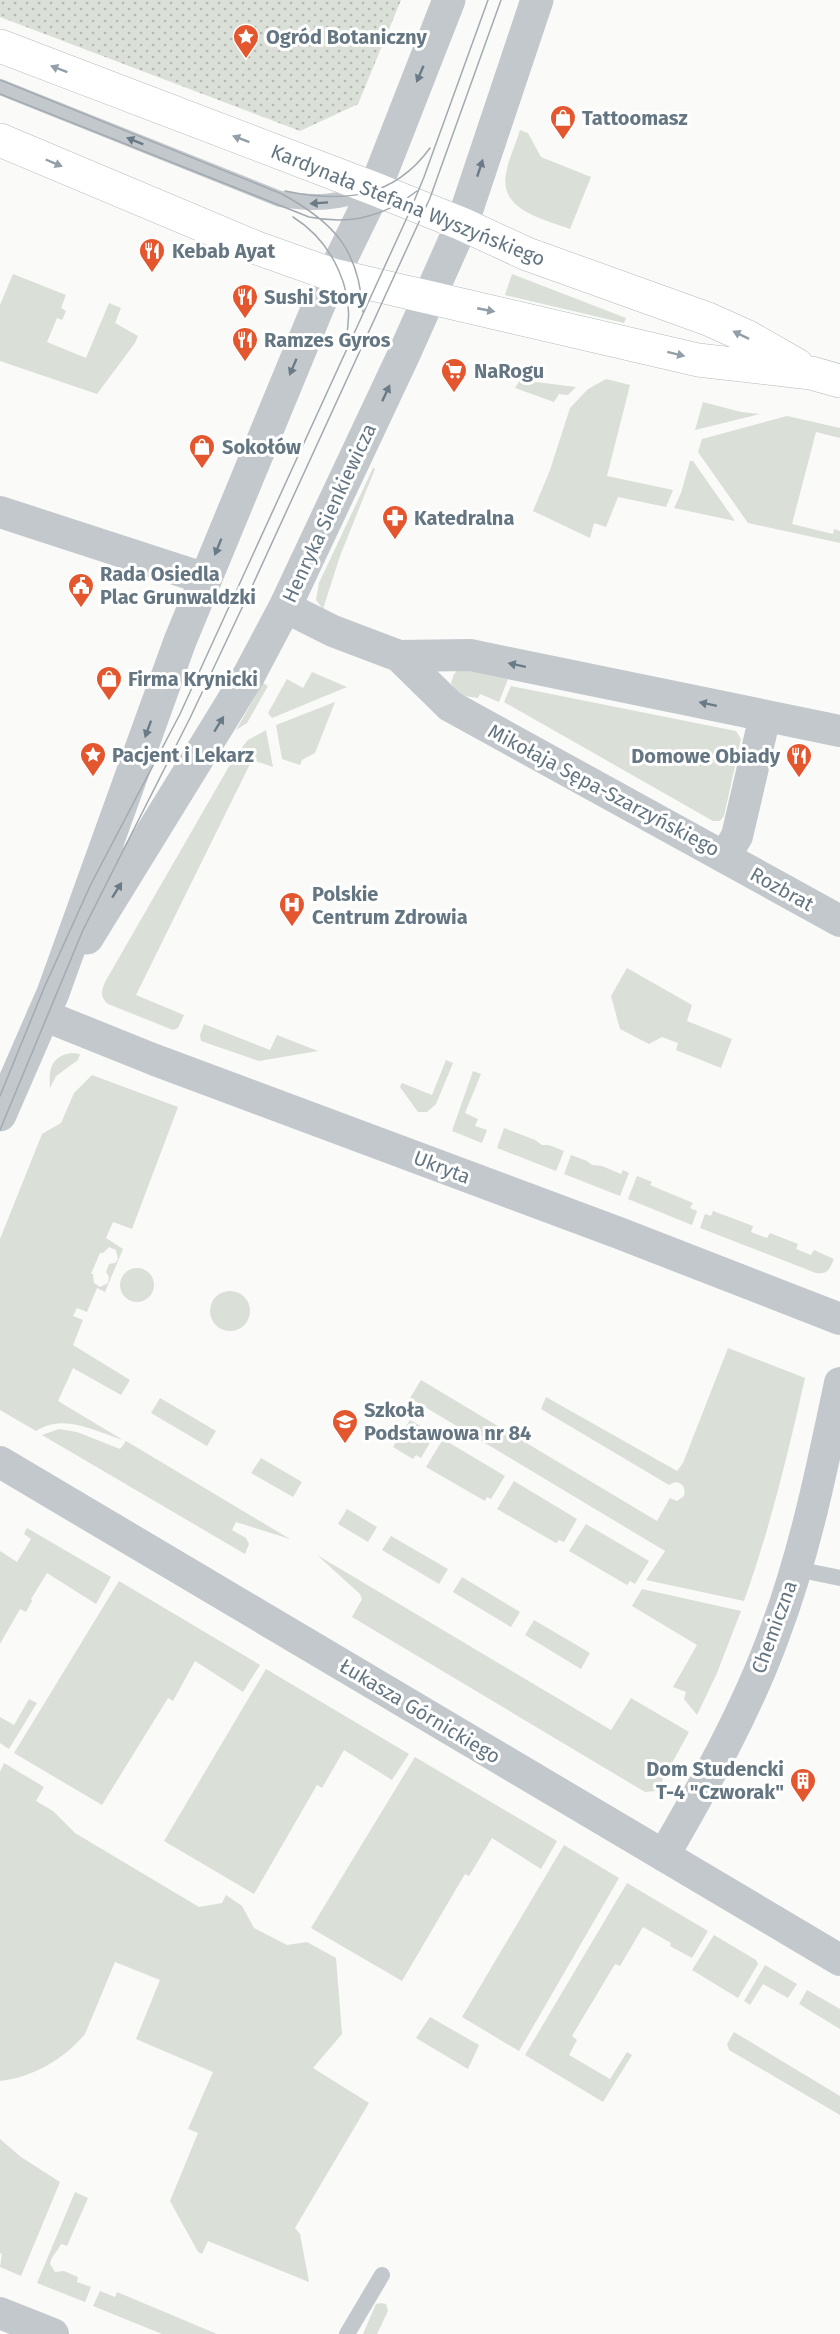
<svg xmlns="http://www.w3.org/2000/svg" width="840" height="2334" font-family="'Fira Sans',sans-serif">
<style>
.green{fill:#dadfd7;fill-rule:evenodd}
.garden{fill:url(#garden-dots)}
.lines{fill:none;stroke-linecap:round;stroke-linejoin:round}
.secondary-casing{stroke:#b3babf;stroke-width:34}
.service{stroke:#c3c8cc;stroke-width:16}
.minor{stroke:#c3c8cc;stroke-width:32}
.tertiary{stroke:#c3c8cc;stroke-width:33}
.secondary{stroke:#fff;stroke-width:33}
.tram{stroke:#a2aab0;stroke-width:1.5}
.oneway{fill:#939fa8}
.oneway2{fill:#6a7a87}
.labels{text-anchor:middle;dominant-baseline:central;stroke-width:6;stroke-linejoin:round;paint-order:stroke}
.poi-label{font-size:20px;font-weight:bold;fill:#657683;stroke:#fff;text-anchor:start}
.street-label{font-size:20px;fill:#657683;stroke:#fff}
</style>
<defs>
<pattern id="garden-dots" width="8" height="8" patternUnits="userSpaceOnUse" patternTransform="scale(1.5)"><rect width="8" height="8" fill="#dadfd7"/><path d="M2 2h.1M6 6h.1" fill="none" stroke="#b4b9b4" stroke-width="1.8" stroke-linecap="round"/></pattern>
</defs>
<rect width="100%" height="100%" fill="#fafaf8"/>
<!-- green -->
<path class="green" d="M 520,130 L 528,133 L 541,157 L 591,177 L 570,229 C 545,219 499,211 506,174 C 508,160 516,144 520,130 Z
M 13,274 L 66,295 L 61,308 L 66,311 L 62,320 L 57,318 L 47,342 L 86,358 L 109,303 L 121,308 L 115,323 L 138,336 L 135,343 L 97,394 L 0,361 L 0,305 Z
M 512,274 L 626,318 L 624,323 L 505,295 Z
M 606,379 L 630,385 L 607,476 L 673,490 L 666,507 L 618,497 L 606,527 L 594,523 L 590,538 L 533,511 L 550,470 L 570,408 L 588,389 Z
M 520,380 L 576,387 L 568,395 L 559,394 L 554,402 L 515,388 Z
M 703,402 L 741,412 L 760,414 L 695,430 Z
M 787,416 L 840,428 L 840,438 L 816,432 L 792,524 L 833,534 L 834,529 L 840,531 L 840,543 L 748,523 L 698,452 L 702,439 Z
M 690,461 L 693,461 L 735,521 L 674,508 L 681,493 Z
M 373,468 L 375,469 L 340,556 L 323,609 L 316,600 L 319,583 Z
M 459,669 L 508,679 L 499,702 L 480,694 L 478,698 L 458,695 L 451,683 L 454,674 Z
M 312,672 L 347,687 L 272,718 L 268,713 L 287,679 L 303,688 Z
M 263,683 L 268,686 L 247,723 L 236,730 Z
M 511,686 L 736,731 L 741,739 L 724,816 L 720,821 L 713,821 L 504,702 Z
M 335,702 L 315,753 L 302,760 L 300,765 L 282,759 L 276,725 Z
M 266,730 L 273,767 L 252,760 L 136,995 L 184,1015 L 178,1028 L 173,1030 L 108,1004 C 100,997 101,992 105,982 L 235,756 L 248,740 Z
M 627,968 L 692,1005 L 687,1021 L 732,1039 L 721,1068 L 676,1050 L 678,1043 L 662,1037 L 649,1044 L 620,1029 L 611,996 Z
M 204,1024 L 270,1050 L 277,1035 L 318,1051 L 259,1061 L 201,1041 L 200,1035 Z
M 71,1053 L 80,1054 L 78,1060 L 56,1076 L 50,1088 C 49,1070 50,1057 71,1053 Z
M 446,1060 L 453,1063 L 436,1104 L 427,1112 L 418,1112 L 400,1087 L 402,1083 L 432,1095 Z
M 473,1071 L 481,1074 L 465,1113 L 478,1119 L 475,1126 L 487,1130 L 482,1143 L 452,1131 Z
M 92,1075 L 178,1107 L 132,1229 L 113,1222 L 106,1238 L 123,1249 L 105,1292 L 97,1288 L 87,1312 L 77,1308 L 73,1316 L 83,1320 L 73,1345 L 130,1380 L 121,1395 L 73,1368 L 58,1401 L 123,1440 C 94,1431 64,1413 36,1431 L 0,1410 L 0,1239 L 42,1134 L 61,1123 L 74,1093 ZM 109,1247 L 116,1250 L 118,1259 L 115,1263 L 109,1264 L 106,1272 L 109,1277 L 108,1283 L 100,1287 L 94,1283 L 93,1274 L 91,1274 L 100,1253 L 103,1253 Z
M 504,1128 L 535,1140 L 542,1145 L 549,1145 L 564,1151 L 556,1171 L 497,1148 Z
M 571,1155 L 587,1161 L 592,1165 L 602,1166 L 621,1174 L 623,1170 L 629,1173 L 620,1196 L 564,1174 Z
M 637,1176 L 652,1182 L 650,1185 L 693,1203 L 690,1208 L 697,1211 L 692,1225 L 628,1199 Z
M 713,1211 L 753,1226 L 751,1232 L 767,1238 L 770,1233 L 798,1244 L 796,1249 L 811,1255 L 814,1250 L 834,1259 C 830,1268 828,1275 816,1273 L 700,1228 L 705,1214 L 711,1216 Z
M120 1285a17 17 0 1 1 34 0a17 17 0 1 1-34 0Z
M210 1311a20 20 0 1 1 40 0a20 20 0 1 1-40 0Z
M 728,1348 L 805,1378 C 788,1454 770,1528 744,1601 L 646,1580 L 665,1551 L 410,1398 L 421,1380 L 657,1521 L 670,1498 L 677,1501 L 684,1496 C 686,1488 683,1483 675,1482 L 669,1485 L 541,1409 L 546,1397 L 677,1471 L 683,1463 Z
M 160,1398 L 216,1431 L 207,1446 L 151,1413 Z
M 410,1420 L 435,1434 L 421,1458 L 416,1455 L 413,1459 L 393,1447 Z
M 59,1429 L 77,1432 L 120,1449 L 126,1441 L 290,1539 L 236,1522 L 232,1530 L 246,1538 L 249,1544 L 245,1554 L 42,1435 Z
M 443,1439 L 505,1476 L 491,1499 L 487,1497 L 485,1501 L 426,1467 Z
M 261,1458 L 302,1482 L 293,1497 L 251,1473 Z
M 514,1481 L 577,1519 L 564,1542 L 559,1540 L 556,1543 L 497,1509 Z
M 347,1509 L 377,1527 L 368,1542 L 338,1524 Z
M 586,1524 L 649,1561 L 635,1584 L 630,1581 L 627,1585 L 569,1551 Z
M 27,1528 L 111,1577 L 96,1604 L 47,1573 L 31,1599 L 32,1601 L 26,1612 L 20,1609 L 0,1644 L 0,1551 L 17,1562 L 31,1539 L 24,1534 Z
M 391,1536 L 448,1569 L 439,1584 L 382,1550 Z
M 317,1555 L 611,1730 L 631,1698 L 689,1732 L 661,1783 L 655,1791 L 645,1792 L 352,1617 L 362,1599 L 360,1594 Z
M 462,1577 L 520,1612 L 511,1627 L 453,1592 Z
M 119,1581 L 260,1665 L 243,1692 L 195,1661 L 173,1701 L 168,1698 L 102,1805 L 14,1753 Z
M 642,1589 L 741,1611 L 717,1673 L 697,1715 L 684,1699 L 686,1692 L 673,1687 L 697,1645 L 632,1606 Z
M 534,1620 L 590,1653 L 581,1669 L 525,1635 Z
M 266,1669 L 409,1754 L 392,1780 L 344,1750 L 322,1788 L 317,1785 L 254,1894 L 164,1841 Z
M 29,1699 L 37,1703 L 9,1749 L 0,1743 L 0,1717 L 14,1725 Z
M 415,1757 L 557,1841 L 541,1869 L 492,1838 L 469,1876 L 465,1874 L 402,1981 L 311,1928 Z
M 4,1763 L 44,1787 L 36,1801 L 53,1811 L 75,1833 L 199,1907 L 222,1903 L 226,1895 L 242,1906 L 254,1928 L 287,1945 L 307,1942 L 336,1958 L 342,2034 L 313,2068 L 369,2103 L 295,2228 L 300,2234 L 309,2282 L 208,2241 L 202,2254 L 198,2252 L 170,2201 L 198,2133 L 188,2129 L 213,2072 L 136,2039 L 160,1980 L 115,1962 L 85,2034 C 63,2060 33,2077 0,2081 L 0,1772 Z
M 564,1845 L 619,1878 L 519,2051 L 462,2017 Z
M 627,1883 L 708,1931 L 692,1958 L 670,1946 L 671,1943 L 643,1927 L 620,1966 L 615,1964 L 572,2036 L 577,2040 L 569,2055 L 610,2079 L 627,2052 L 632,2055 L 603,2102 L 525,2055 Z
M 714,1935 L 756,1960 L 758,1964 L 738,1998 L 692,1970 Z
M 765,1965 L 797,1984 L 788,1998 L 763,1984 L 750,2005 L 744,2001 Z
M 807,1990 L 840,2009 L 840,2029 L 799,2004 Z
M 430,2017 L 479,2045 L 468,2069 L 416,2038 Z
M 734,2032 L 840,2096 L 840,2115 L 729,2050 L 727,2044 Z
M 0,2139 L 21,2157 L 60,2182 L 21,2276 L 0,2267 L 2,2254 L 0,2253 Z
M 75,2192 L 88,2198 L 67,2246 L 61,2244 C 58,2251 51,2256 50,2264 L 55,2272 L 64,2271 L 78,2277 L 77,2282 L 91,2287 L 85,2302 L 37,2283 Z
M 100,2291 L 115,2297 L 117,2292 L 217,2334 L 162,2334 L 93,2306 Z
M 381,2303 L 386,2304 L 388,2311 L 377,2334 L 363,2334 L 376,2304 Z"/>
<!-- garden -->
<path class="garden" d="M 0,0 L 401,0 L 358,104 L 300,131 L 0,17 Z"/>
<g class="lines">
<defs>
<path id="secondary" d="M 0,46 L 375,189 L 462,224 L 527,254 L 708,319 L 748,337 L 797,365
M 0,140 L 257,248 L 333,275 L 698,360 L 811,373 L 840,381"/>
</defs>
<!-- secondary casing -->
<use href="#secondary" class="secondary-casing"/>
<!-- service -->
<path class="service" d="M 0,87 L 280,199 C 314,204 339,204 371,190
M 796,1569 L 840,1578
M 347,2334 L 382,2275"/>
<!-- minor -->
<path class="minor" d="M 0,512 L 206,579
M 285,607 L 333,631 L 399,656 L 450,706 L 840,921
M 399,656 L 470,655 L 840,731
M 725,856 L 737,836 L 765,716
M 43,1015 L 155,1060 L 619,1233 L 840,1319
M 0,1462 L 840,1960
M 664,1855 C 705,1784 746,1712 774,1635 C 805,1553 822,1468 840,1383
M 0,2313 L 53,2334"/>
<!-- tertiary -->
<path class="tertiary" d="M 87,938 L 249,675 L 285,607 L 405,352 L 462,224 L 537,0
M 0,1115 L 53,993 L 180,641 L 320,302 L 375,189 L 449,0"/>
<!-- secondary -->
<use href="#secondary" class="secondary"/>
<!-- tram -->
<path class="tram" d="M 0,80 L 282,194 C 335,223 359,250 363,312
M 0,94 L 309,217 C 350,225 384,217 417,191
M 285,191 C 343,203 393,199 430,148
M 293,217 C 333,242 358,294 345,341
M 0,1096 L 44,988 L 91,884 L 180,714 L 410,211 L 424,177 L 488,0
M 0,1130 L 83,930 L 190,718 L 249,593 L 430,198 L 501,0"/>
</g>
<!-- one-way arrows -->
<defs><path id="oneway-solid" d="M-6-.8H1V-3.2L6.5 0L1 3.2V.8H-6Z" transform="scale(1.5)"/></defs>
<g class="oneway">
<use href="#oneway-solid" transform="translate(59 69) rotate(-159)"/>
<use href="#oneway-solid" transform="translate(241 139) rotate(-159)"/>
<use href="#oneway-solid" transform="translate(54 163) rotate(23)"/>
<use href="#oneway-solid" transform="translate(486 310) rotate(11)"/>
<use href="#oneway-solid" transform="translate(741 335) rotate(-154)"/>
<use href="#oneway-solid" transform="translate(676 354) rotate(14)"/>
</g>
<g class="oneway2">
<use href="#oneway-solid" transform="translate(420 74) rotate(113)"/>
<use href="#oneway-solid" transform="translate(135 141) rotate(-158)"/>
<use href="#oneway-solid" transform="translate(480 168) rotate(-72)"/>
<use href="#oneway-solid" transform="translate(319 203) rotate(176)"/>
<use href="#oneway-solid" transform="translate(293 367) rotate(113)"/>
<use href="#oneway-solid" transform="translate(386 393) rotate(-65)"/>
<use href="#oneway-solid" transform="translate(218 547) rotate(112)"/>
<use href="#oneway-solid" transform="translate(517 665) rotate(-168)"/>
<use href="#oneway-solid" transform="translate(708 704) rotate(-168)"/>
<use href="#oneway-solid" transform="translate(219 724) rotate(-58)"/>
<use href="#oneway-solid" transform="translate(148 729) rotate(110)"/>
<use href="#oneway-solid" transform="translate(117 890) rotate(-58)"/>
</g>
<!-- icons -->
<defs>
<symbol id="sight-pin" viewBox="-11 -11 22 30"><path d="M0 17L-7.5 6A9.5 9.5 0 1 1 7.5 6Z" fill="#e4572e" stroke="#fff"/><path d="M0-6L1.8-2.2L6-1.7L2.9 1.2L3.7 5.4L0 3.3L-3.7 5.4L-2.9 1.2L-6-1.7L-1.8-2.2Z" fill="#fff"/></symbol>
<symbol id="shop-pin" viewBox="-11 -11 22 30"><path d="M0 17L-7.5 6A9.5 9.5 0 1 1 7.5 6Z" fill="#e4572e" stroke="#fff"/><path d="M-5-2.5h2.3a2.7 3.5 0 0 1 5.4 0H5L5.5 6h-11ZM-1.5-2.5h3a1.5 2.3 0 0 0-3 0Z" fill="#fff"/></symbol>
<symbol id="restaurant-pin" viewBox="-11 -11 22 30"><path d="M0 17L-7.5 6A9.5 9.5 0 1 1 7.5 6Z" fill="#e4572e" stroke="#fff"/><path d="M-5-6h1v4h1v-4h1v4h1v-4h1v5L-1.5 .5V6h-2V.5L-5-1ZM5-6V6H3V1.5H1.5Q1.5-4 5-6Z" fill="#fff"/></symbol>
<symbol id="supermarket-pin" viewBox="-11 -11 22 30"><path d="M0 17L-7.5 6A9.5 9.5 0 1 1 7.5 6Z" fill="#e4572e" stroke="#fff"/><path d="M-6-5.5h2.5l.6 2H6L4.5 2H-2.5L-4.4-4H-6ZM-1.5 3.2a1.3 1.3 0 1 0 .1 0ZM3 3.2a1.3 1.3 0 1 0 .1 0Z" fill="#fff"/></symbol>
<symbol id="pharmacy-pin" viewBox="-11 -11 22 30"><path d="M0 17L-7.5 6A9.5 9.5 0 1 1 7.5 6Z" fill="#e4572e" stroke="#fff"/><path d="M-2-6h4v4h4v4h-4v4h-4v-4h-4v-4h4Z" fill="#fff"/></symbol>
<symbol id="civic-pin" viewBox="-11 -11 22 30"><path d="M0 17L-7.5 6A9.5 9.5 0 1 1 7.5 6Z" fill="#e4572e" stroke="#fff"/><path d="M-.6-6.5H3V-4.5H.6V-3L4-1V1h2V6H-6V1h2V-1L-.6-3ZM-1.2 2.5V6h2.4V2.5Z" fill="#fff"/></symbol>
<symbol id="hospital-pin" viewBox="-11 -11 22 30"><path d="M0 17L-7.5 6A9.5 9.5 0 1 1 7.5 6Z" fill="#e4572e" stroke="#fff"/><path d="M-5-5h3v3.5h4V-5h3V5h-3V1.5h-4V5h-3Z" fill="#fff"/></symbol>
<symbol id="school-pin" viewBox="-11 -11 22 30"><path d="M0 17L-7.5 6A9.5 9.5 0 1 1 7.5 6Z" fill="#e4572e" stroke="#fff"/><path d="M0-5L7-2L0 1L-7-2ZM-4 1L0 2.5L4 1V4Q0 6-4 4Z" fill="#fff"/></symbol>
<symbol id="building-pin" viewBox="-11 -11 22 30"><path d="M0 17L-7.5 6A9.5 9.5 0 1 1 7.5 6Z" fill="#e4572e" stroke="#fff"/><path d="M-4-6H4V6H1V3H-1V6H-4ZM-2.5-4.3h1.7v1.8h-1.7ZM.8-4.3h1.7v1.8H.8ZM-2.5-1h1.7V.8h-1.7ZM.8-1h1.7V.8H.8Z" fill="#fff"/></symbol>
</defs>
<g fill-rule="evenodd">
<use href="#sight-pin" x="231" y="22" width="30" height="40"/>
<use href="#shop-pin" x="548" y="103" width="30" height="40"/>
<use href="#restaurant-pin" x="137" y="236" width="30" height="40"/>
<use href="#restaurant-pin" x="230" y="282" width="30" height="40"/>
<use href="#restaurant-pin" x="230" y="325" width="30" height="40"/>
<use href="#supermarket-pin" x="439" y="356" width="30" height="40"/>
<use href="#shop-pin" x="187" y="432" width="30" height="40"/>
<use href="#pharmacy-pin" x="380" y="503" width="30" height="40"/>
<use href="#civic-pin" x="66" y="571" width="30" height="40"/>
<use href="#shop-pin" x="94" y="664" width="30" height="40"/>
<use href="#sight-pin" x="78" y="740" width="30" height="40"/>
<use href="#restaurant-pin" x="784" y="741" width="30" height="40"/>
<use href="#hospital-pin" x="277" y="890" width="30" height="40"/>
<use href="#school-pin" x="330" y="1407" width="30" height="40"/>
<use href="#building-pin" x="788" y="1766" width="30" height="40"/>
</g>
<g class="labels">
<!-- poi labels -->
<g class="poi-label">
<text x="266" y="37">Ogród Botaniczny</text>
<text x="582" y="118">Tattoomasz</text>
<text x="172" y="251">Kebab Ayat</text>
<text x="264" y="297">Sushi Story</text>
<text x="264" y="340">Ramzes Gyros</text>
<text x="474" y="371">NaRogu</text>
<text x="222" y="447">Sokołów</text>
<text x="414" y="518">Katedralna</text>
<text x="100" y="574">Rada Osiedla<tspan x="100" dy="23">Plac Grunwaldzki</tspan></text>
<text x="128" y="679">Firma Krynicki</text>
<text x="112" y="755">Pacjent i Lekarz</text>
<text x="780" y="756" text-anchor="end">Domowe Obiady</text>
<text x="312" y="894">Polskie<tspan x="312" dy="23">Centrum Zdrowia</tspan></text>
<text x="364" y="1410">Szkoła<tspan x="364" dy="23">Podstawowa nr 84</tspan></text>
<text x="784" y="1769" text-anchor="end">Dom Studencki<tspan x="784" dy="23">T-4 "Czworak"</tspan></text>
</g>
<!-- street labels -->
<g class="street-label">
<text transform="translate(408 205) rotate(22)">Kardynała Stefana Wyszyńskiego</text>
<text transform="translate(329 513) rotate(-65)">Henryka Sienkiewicza</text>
<text transform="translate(604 790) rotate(28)">Mikołaja Sępa-Szarzyńskiego</text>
<text transform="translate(782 889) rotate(29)">Rozbrat</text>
<text transform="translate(442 1167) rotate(21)">Ukryta</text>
<text transform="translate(774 1627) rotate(-70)">Chemiczna</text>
<text transform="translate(420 1711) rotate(31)">Łukasza Górnickiego</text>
</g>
</g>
</svg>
